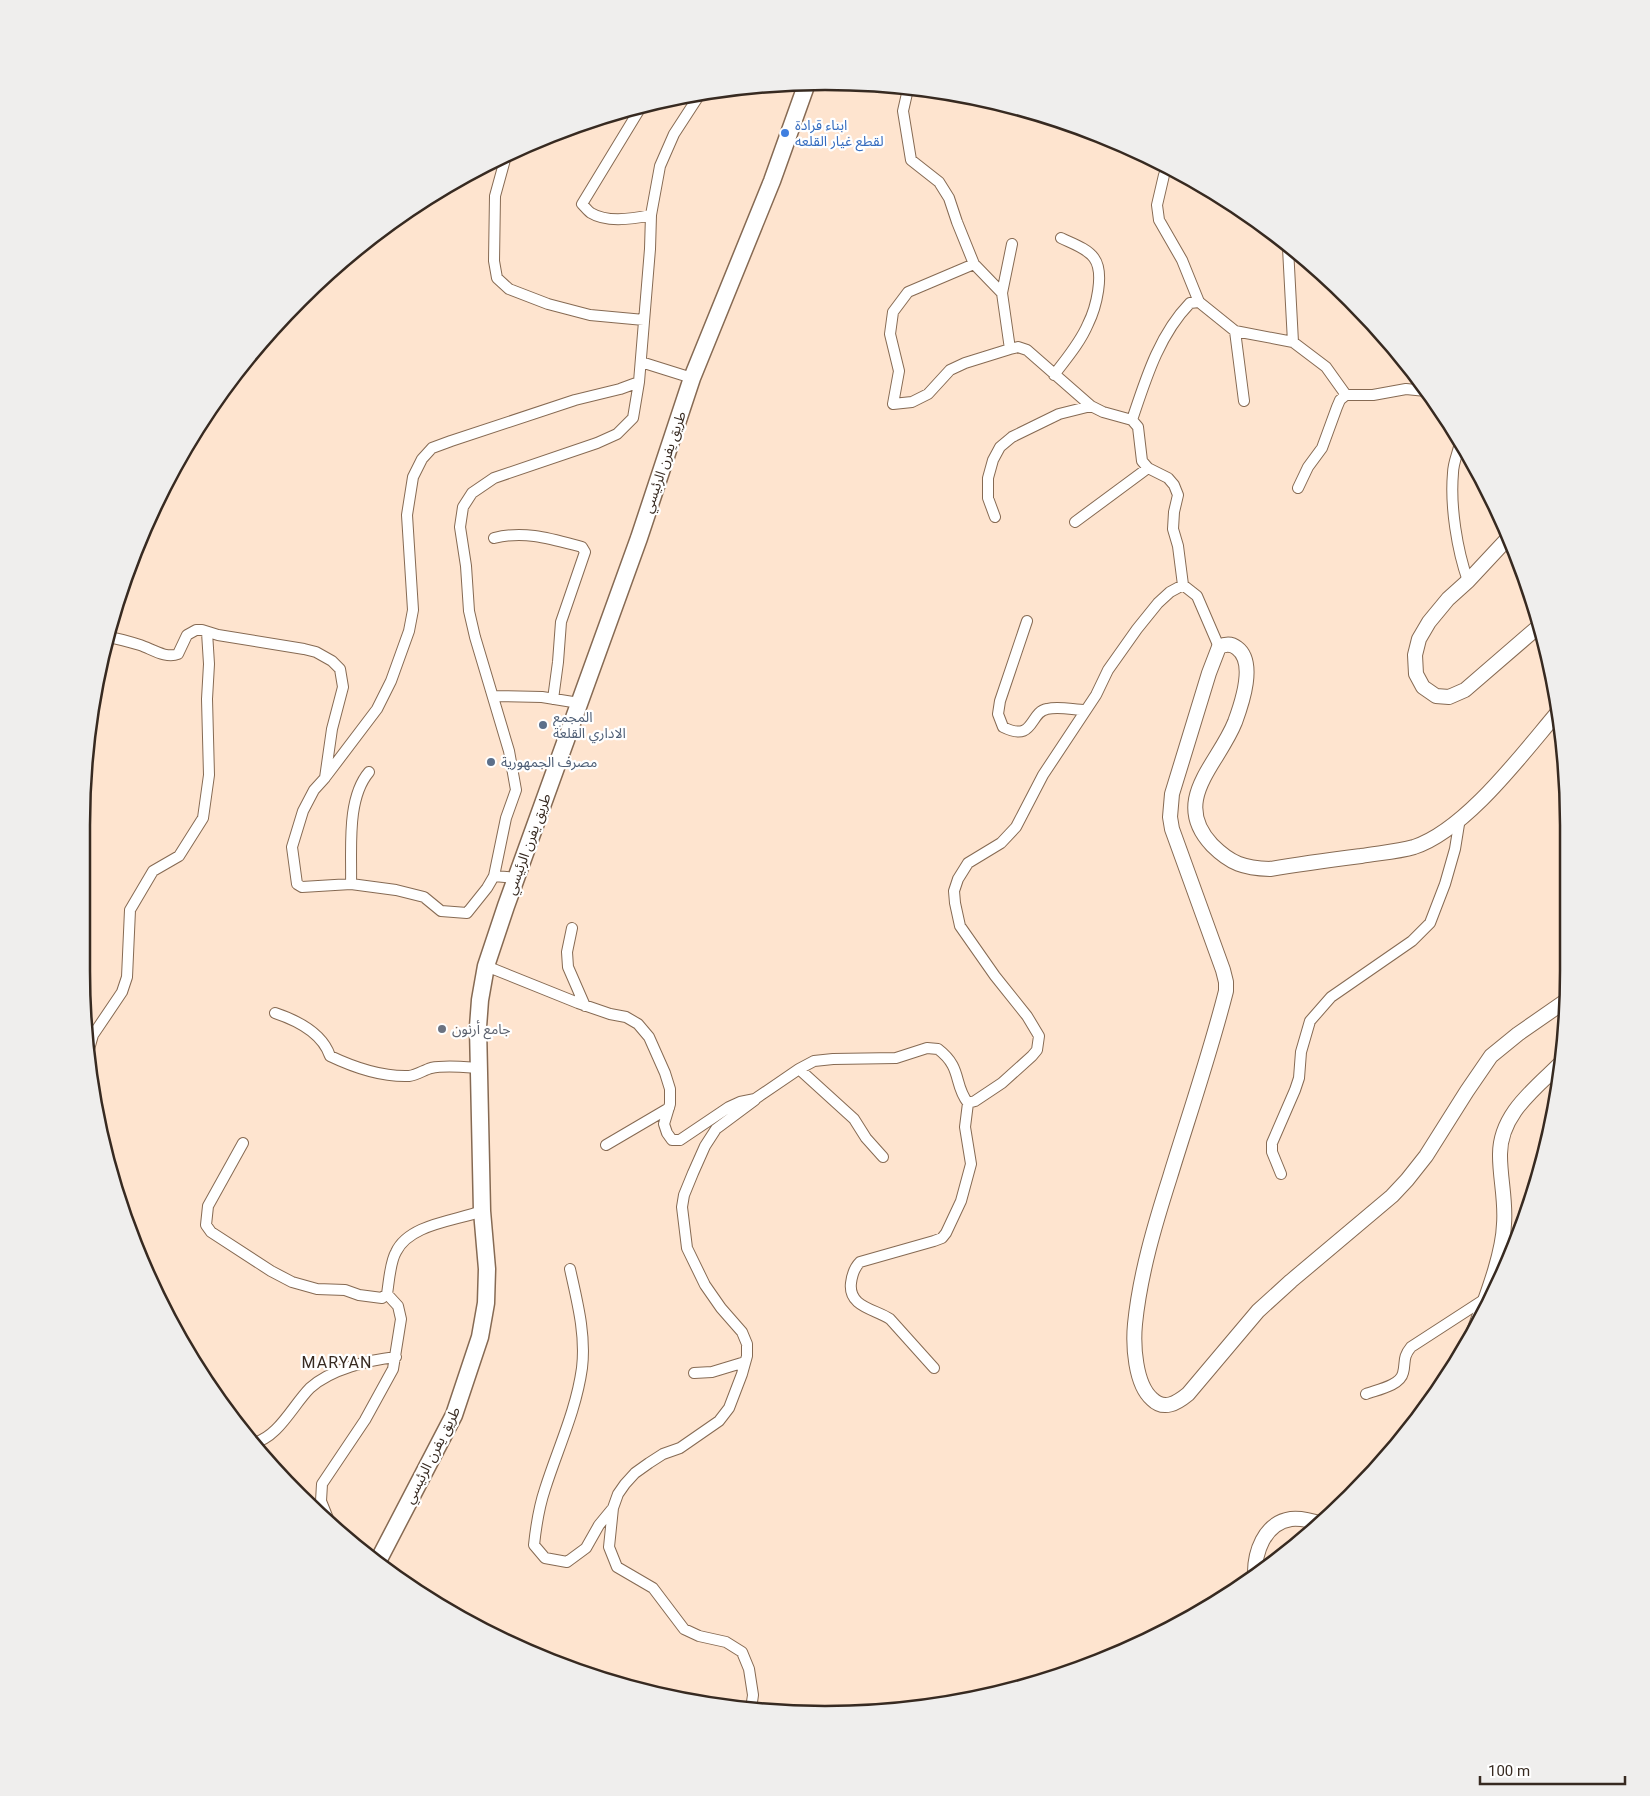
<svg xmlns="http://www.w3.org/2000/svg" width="1650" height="1796" font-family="Roboto,'Noto Sans Arabic',sans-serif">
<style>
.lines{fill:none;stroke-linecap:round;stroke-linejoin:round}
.street-casing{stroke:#866a53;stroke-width:12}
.secondary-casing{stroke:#866a53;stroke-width:16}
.primary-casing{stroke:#866a53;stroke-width:19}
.street{stroke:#fff;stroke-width:10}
.secondary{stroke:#fff;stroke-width:14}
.primary{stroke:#fff;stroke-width:16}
.shop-dot{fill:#3f7fe0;stroke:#fff;stroke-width:2}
.service-dot{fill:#5c6f8a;stroke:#fff;stroke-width:2}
.worship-dot{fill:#6b7280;stroke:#fff;stroke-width:2}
.labels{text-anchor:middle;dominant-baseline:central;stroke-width:4.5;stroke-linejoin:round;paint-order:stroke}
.shop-label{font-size:14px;fill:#366cbe;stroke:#fff;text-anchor:start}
.street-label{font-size:14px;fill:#372a21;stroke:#fff}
.service-label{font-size:14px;fill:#4e5e75;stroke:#fff;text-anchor:start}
.worship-label{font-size:14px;fill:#5b616d;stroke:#fff;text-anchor:start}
.quarter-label{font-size:16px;letter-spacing:1px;fill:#372a21;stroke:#fff}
.rim{fill:none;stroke:#372a21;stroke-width:2.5}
</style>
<rect width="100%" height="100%" fill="#fee4cf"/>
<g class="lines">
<defs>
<path id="street" d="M 908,89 L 903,111 L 911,160 L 939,182 L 949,198 L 957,222 L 974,264 L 1002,293 L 1010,349 L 1018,347 L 1027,350 L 1091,406 L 1103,412 L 1132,420 L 1138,427 L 1142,461 L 1148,468 L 1168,478 L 1174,485 L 1178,495 L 1174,512 L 1173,529 L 1178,546 L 1183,585
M 641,107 L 582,204 C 585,207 588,211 591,213 C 607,223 633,219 651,215
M 506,156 L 495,196 L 494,261 L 497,278 L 509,289 L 548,304 L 590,315 L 644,320
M 1164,175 L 1157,205 L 1159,220 L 1182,260 L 1199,302
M 1288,248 L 1293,342
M 974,264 L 908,292 L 893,312 L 890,334 L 899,371 L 893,404 L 912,402 L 928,394 L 950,370 L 965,363 L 1010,349
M 1002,293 L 1012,244
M 1235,331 L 1244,401
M 641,362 L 692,378
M 1054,375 C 1066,359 1080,343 1088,324 C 1096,308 1105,273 1094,258 C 1087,248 1071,243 1061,238
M 1132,420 C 1146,378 1159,335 1190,303 L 1199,302 L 1235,331 L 1293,342 L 1326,367 L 1346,395
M 1460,443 C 1458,453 1453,463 1453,473 C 1450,506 1457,550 1468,581
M 1298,488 L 1308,467 L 1322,448 L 1337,407 L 1340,400 L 1346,395 L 1373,395 L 1406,389 L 1426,391
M 995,517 L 988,498 L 988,478 L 993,460 L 1000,447 L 1012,437 L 1059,414 L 1091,406
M 1075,522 L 1148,468
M 494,538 C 525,530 552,539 582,547 L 585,552 L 561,622 L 558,662 L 553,699
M 1027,621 L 1000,701 L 998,714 L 1003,727 C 1035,743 1029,712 1047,709 C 1059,706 1074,710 1086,710
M 109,637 C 119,639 130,642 140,645 C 152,649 166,659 178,654 L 187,635 L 196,630 L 202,630 L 218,635 L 304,649 L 316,652 L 332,661 L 340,669 L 343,687 L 332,729 L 325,778
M 493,696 L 542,697 L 579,703
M 494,876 L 487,888 L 467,913 L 441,911 L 424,897 L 396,890 L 351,884 L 302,887 L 297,884 L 292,847 L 303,811 L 314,790 L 324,779 L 377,709 L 391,681 L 409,631 L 413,610 L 407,515 L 413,477 L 422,459 L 432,448 L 451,441 L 575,400 L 620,389 L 639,382
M 517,878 L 494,876 L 506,818 L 516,790 L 509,751 L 475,637 L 469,611 L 466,566 L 460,527 L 463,507 L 472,493 L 494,478 L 597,443 L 617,434 L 633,418 L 639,382 L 650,249 L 651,215 L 660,166 L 674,134 L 700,94
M 351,884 C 352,850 346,799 369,772
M 572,928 L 567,952 L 568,967 L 585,1006
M 486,966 L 578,1003 L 610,1014 L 626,1017 L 638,1024 L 649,1037 L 665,1073 L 670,1089 L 670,1104 L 664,1124 L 667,1133 L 672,1140 L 680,1140 L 729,1107 L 740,1102 L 755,1099 L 799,1069 L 814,1061 L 833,1059 L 896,1058 L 927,1048 L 938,1049 C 963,1068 953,1084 968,1103 L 975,1101 L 1002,1083 L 1032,1056 L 1037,1050 L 1039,1036 L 1027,1016 L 995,976 L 960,926 L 955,903 L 954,891 L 958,879 L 968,863 L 1001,843 L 1016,827 L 1043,775 L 1096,695 L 1108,670 L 1137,629 L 1158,603 L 1170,592 L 1183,585 L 1197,596 L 1219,647
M 275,1013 C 296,1020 322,1032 330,1056 C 353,1067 383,1077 409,1076 C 417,1075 424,1070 431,1068 C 446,1065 463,1067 478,1068
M 89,1049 L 93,1035 L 122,992 L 127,977 L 130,910 L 153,871 L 179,856 L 203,818 L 209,775 L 207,699 L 209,664 L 207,632
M 799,1069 L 854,1119 L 866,1138 L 883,1157
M 243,1143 L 208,1206 L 206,1225 L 211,1232 L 271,1271 L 292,1282 L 317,1289 L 345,1290 L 359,1295 L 382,1298 L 387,1294
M 606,1145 L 669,1108
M 1281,1174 L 1272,1152 L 1272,1143 L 1295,1090 L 1299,1078 L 1301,1052 L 1310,1021 L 1331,997 L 1412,941 L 1430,923 L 1445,884 L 1455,849 L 1460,818
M 570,1269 C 577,1301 586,1334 582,1368 C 576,1411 558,1448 545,1489 C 539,1507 536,1526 534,1545 L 545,1558 L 567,1562 L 586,1548 L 599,1525 L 613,1508
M 934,1368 L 890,1319 C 875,1309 848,1307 851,1283 C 852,1275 854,1268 860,1262 L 934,1241 L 942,1238 L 946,1233 L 961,1201 L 971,1164 L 965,1127 L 968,1103
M 694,1373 L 712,1372 L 745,1362
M 1366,1394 C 1376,1390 1400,1386 1403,1373 C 1406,1362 1402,1358 1411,1347 L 1485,1299
M 253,1443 C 278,1438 293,1405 310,1388 C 331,1369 369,1360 396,1357
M 331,1526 L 321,1501 L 322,1484 L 365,1420 L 393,1369 L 401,1319 L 398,1306 L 387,1294 C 389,1282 390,1262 396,1252 C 409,1224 455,1221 482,1211
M 378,1560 L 391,1573
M 751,1709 L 753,1695 L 749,1669 L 742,1652 L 726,1642 L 699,1636 L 684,1629 L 653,1588 L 617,1567 L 609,1547 L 613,1508 L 618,1494 L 625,1484 L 635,1473 L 649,1463 L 663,1454 L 680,1448 L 719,1421 L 729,1408 L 742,1374 L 747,1356 L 747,1344 L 742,1332 L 721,1308 L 705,1285 L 687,1248 L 682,1207 L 684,1195 L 693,1173 L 705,1146 L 716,1129 L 755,1100"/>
<path id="secondary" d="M 1510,536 L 1468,581 L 1448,599 L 1429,622 L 1419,639 L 1415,655 L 1416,674 L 1423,687 L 1436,696 L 1449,697 L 1465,690 L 1538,627
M 1558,712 C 1523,753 1466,830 1414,847 C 1397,852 1378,853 1361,856 C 1330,860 1300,864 1270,869 C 1244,868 1231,864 1212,845 C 1170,800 1218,765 1235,722 C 1242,703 1256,662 1237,648 C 1231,643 1225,644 1219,647 L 1209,673 L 1172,794 L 1170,817 L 1172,829 L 1223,970 L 1226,982 L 1226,991 C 1210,1054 1189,1115 1170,1177 C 1155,1224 1140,1274 1135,1324 C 1133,1345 1135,1384 1152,1399 C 1164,1411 1177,1403 1188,1394 L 1258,1311 L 1291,1281 L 1392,1196 L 1407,1180 L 1426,1156 L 1467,1091 L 1491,1056 L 1518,1034 L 1564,1002
M 1472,1337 C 1483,1305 1503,1257 1504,1224 C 1506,1201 1500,1178 1500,1156 C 1499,1114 1536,1088 1563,1061
M 1255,1577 C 1254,1553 1264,1523 1291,1519 C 1300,1518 1313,1521 1322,1524"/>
<path id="primary" d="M 377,1563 L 454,1415 L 480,1337 L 486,1303 L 487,1269 L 482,1211 L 478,1027 L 480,1000 L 486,966 L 506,906 L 639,538 L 692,378 L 772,181 L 807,83"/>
</defs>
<!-- street casing -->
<use href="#street" class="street-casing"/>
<!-- secondary casing -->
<use href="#secondary" class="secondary-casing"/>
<!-- primary casing -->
<use href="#primary" class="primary-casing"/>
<!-- street -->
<use href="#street" class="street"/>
<!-- secondary -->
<use href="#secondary" class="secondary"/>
<!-- primary -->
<use href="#primary" class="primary"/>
</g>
<!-- markers -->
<circle class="shop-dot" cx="785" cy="133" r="5"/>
<g class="service-dot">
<circle cx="543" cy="725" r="5"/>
<circle cx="491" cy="762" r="5"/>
</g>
<circle class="worship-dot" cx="442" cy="1029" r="5"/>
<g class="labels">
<!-- shop labels -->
<g class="shop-label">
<text x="795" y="125">ابناء قرادة<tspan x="795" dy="16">لقطع غيار القلعه</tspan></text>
</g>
<!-- street labels -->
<g class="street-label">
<text transform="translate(664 462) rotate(-71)">طريق يفرن الرئيسي</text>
<text transform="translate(528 844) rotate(-70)">طريق يفرن الرئيسي</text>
<text transform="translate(432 1455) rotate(-63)">طريق يفرن الرئيسي</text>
</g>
<!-- service labels -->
<g class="service-label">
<text x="553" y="717">المجمع<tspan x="553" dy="16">الاداري القلعة</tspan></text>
<text x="501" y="762">مصرف الجمهورية</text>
</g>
<!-- worship labels -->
<g class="worship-label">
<text x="452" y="1029">جامع أرنون</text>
</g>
<!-- quarter labels -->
<g class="quarter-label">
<text x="337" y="1362">MARYAN</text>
</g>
</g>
<!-- crop -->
<path d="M0 0H1650V1796H0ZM825 90H825A735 735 0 0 1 1560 825V971A735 735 0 0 1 825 1706H825A735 735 0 0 1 90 971V825A735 735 0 0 1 825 90Z" fill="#efeeed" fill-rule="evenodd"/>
<path class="rim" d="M825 90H825A735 735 0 0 1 1560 825V971A735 735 0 0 1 825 1706H825A735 735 0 0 1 90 971V825A735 735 0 0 1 825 90Z"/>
<!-- scale -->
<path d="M1480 1776v8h145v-8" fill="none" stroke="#372a21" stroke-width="2.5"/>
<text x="1488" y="1776" font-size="15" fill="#372a21" stroke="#ffffff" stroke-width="4" paint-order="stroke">100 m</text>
</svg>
